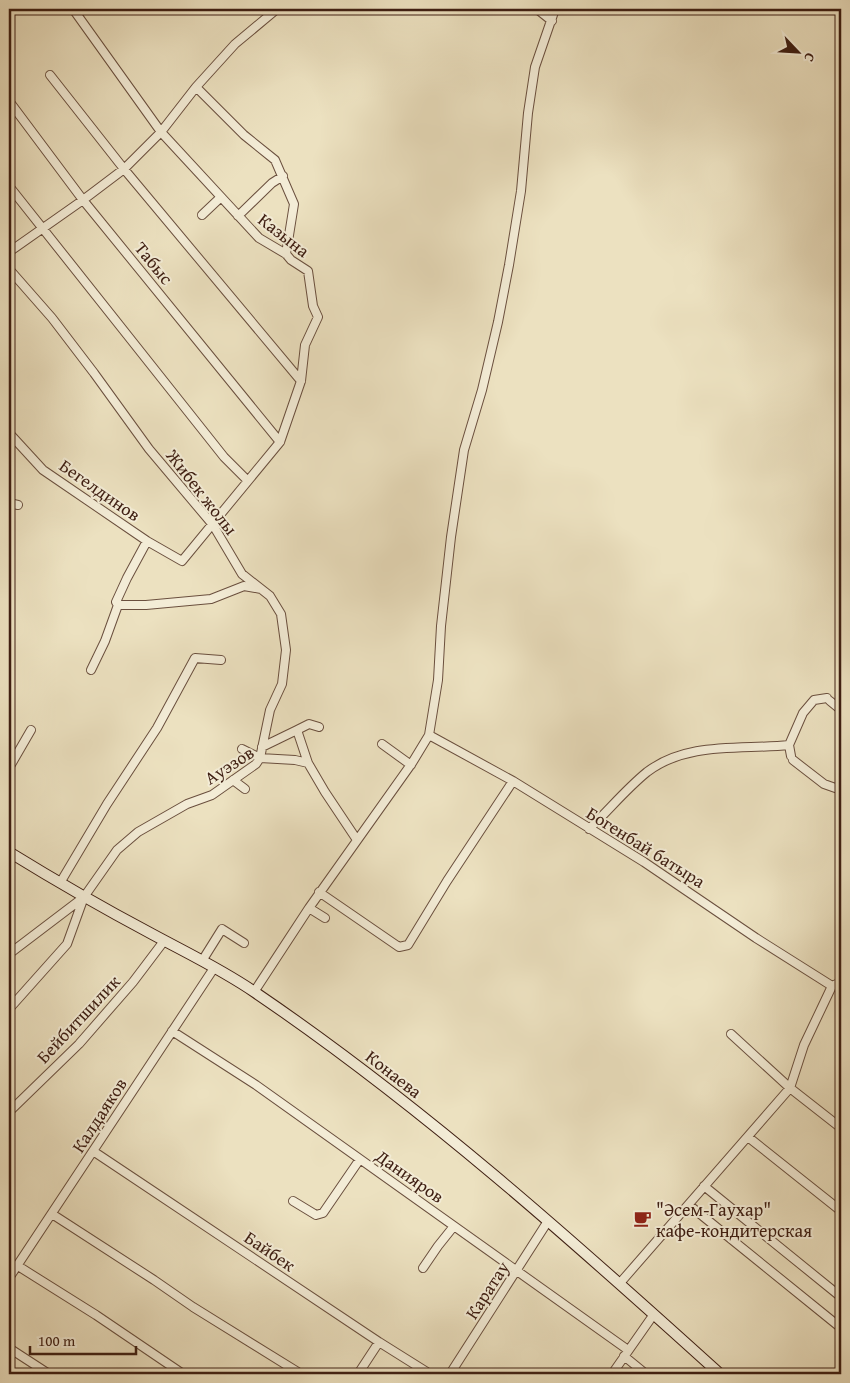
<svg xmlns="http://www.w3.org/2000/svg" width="850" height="1383" font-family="'Gentium Book Plus',serif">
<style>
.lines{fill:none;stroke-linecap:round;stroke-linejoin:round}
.minor-casing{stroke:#6a4f3e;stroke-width:10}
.secondary-casing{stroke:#3e1e12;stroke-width:12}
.minor{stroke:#f3ecd6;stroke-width:8}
.secondary{stroke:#f3ecd6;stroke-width:10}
.labels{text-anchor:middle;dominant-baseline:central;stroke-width:4;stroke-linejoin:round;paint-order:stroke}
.street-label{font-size:18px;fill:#3e1e12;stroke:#f3ecd6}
.poi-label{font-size:18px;fill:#3e1e12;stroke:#f3ecd6;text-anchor:start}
</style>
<rect width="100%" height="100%" fill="#ece1c0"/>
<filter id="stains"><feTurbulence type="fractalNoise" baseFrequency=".004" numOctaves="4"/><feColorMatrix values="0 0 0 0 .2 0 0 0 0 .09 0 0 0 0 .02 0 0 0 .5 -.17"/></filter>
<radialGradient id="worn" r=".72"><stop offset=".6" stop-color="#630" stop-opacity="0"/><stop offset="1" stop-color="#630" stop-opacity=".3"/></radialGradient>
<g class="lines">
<defs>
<path id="minor" d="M 537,9 L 552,21
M 50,75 L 124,169 L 301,381
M 196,87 L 244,135 L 275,160 L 294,204 L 286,254
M 9,101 L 83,200 L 280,442
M 9,186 L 201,428 L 224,457 L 247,480
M 202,215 L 221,197
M 238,216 L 272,183 L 283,176
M 9,252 L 83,200 L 124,169 L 161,132 L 196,87 L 235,44 L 277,9
M 9,269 L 52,318 L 94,373 L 149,449 L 213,525 L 242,574 L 270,596 L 281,614 L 286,650 L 282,684 L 270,710 L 260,758 L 242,749
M 9,433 L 43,470 L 147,541 L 182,561 L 280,442 L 301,381 L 305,345 L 318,317 L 313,306 L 308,271 L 291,260 L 286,254 L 259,238 L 161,132 L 73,9
M 9,503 L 18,505
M 118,605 L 146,605 L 211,599 L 244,586 L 261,589
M 91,670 L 105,641 L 118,605 L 116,602 L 127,578 L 147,541
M 830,701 L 841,710
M 297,730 L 309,724 L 319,727
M 429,735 L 513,781 L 644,862 L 756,938 L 832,986
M 382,744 L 411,765
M 262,747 L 297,730 L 308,763
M 791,756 L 789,745 L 803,713 L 814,700 L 827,698
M 793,760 L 824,784 L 841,790
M 9,768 L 31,730
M 233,780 L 245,789
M 589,829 C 609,810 626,789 647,772 C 688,741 741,750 789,745
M 60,883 L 107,804 L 157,728 L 195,658 L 221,660
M 319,892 L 399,947 L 408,945 L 447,881 L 513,781
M 309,908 L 325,918
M 9,954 L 84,897
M 202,961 L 222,929 L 244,943
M 832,986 L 841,982
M 254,992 L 309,908 L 412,763 L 429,735 L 438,680 L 441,626 L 451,537 L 464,450 L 482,390 L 498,322 L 509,265 L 521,191 L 528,113 L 535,67 L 555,9
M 9,1009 L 67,944 L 84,897 L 117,850 L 138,832 L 187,804 L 212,795 L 256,764 L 260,758 L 295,760 L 308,763 L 325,792 L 357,840
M 172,1031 L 256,1085 L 628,1350
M 731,1034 L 790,1088 L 841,1128
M 9,1112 L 79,1044 L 133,982 L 164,941
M 748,1137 L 841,1211
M 93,1151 L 379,1342 L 430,1374
M 704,1186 L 841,1297
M 293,1201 L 316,1215 L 323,1213 L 360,1159
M 689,1205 L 841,1328
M 52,1214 L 154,1280 L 193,1307 L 301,1374
M 18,1266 L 96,1315 L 183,1374
M 423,1268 L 438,1246 L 454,1226
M 9,1278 L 214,968
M 620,1283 L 790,1088 L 804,1045 L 832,986
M 9,1348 L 49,1374
M 624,1356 L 646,1374
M 358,1374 L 379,1342
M 450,1374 L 548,1221
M 612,1374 L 654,1314"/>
<path id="secondary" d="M 9,852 C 56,881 103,908 152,934 C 187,953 223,970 256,993 C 422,1106 572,1240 720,1374"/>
</defs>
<!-- minor casing -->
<use href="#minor" class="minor-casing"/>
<!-- secondary casing -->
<use href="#secondary" class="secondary-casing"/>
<!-- minor -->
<use href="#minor" class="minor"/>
<!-- secondary -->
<use href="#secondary" class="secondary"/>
</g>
<!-- icons -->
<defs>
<symbol id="cafe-bare" viewBox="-9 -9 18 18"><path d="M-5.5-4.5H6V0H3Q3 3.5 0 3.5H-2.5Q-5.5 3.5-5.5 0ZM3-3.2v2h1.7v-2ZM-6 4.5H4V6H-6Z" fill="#8f2418" stroke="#f3ecd6" stroke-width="2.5" paint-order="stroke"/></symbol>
</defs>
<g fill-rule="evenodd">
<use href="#cafe-bare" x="630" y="1206" width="25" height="25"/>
</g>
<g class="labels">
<!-- street labels -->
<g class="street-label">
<text transform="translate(284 235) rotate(38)">Казына</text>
<text transform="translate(154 263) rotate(51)">Табыс</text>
<text transform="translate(100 490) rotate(35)">Бегелдинов</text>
<text transform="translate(202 492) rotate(52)">Жибек жолы</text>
<text transform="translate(229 765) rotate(-33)">Ауэзов</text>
<text transform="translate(646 847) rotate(32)">Богенбай батыра</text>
<text transform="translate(78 1019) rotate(-47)">Бейбитшилик</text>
<text transform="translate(394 1074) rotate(38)">Конаева</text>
<text transform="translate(99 1115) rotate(-57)">Калдаяков</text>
<text transform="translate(410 1176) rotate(35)">Данияров</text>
<text transform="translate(270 1251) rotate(34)">Байбек</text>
<text transform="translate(487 1290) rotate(-57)">Каратау</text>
</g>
<!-- poi labels -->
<g class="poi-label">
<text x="656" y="1209">"Әсем-Гаухар"<tspan x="656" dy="21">кафе-кондитерская</tspan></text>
</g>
</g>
<!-- margin -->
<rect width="850" height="1383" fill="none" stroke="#ece1c0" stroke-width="30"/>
<rect x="10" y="10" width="830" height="1363" fill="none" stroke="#3e1e12" stroke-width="2.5"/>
<rect x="15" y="15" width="820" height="1353" fill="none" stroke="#3e1e12"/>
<!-- north arrow -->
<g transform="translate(798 52) rotate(115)" stroke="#f3ecd6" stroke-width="4" paint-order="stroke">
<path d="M0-4L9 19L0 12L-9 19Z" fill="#3e1e12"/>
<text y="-8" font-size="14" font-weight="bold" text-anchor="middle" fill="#3e1e12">С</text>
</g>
<!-- scale -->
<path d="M30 1346v8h106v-8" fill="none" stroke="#3e1e12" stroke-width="2.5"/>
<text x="38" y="1346" font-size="15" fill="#3e1e12" stroke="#f3ecd6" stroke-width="4" paint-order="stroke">100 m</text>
<rect width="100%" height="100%" filter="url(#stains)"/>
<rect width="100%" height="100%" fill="url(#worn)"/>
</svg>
